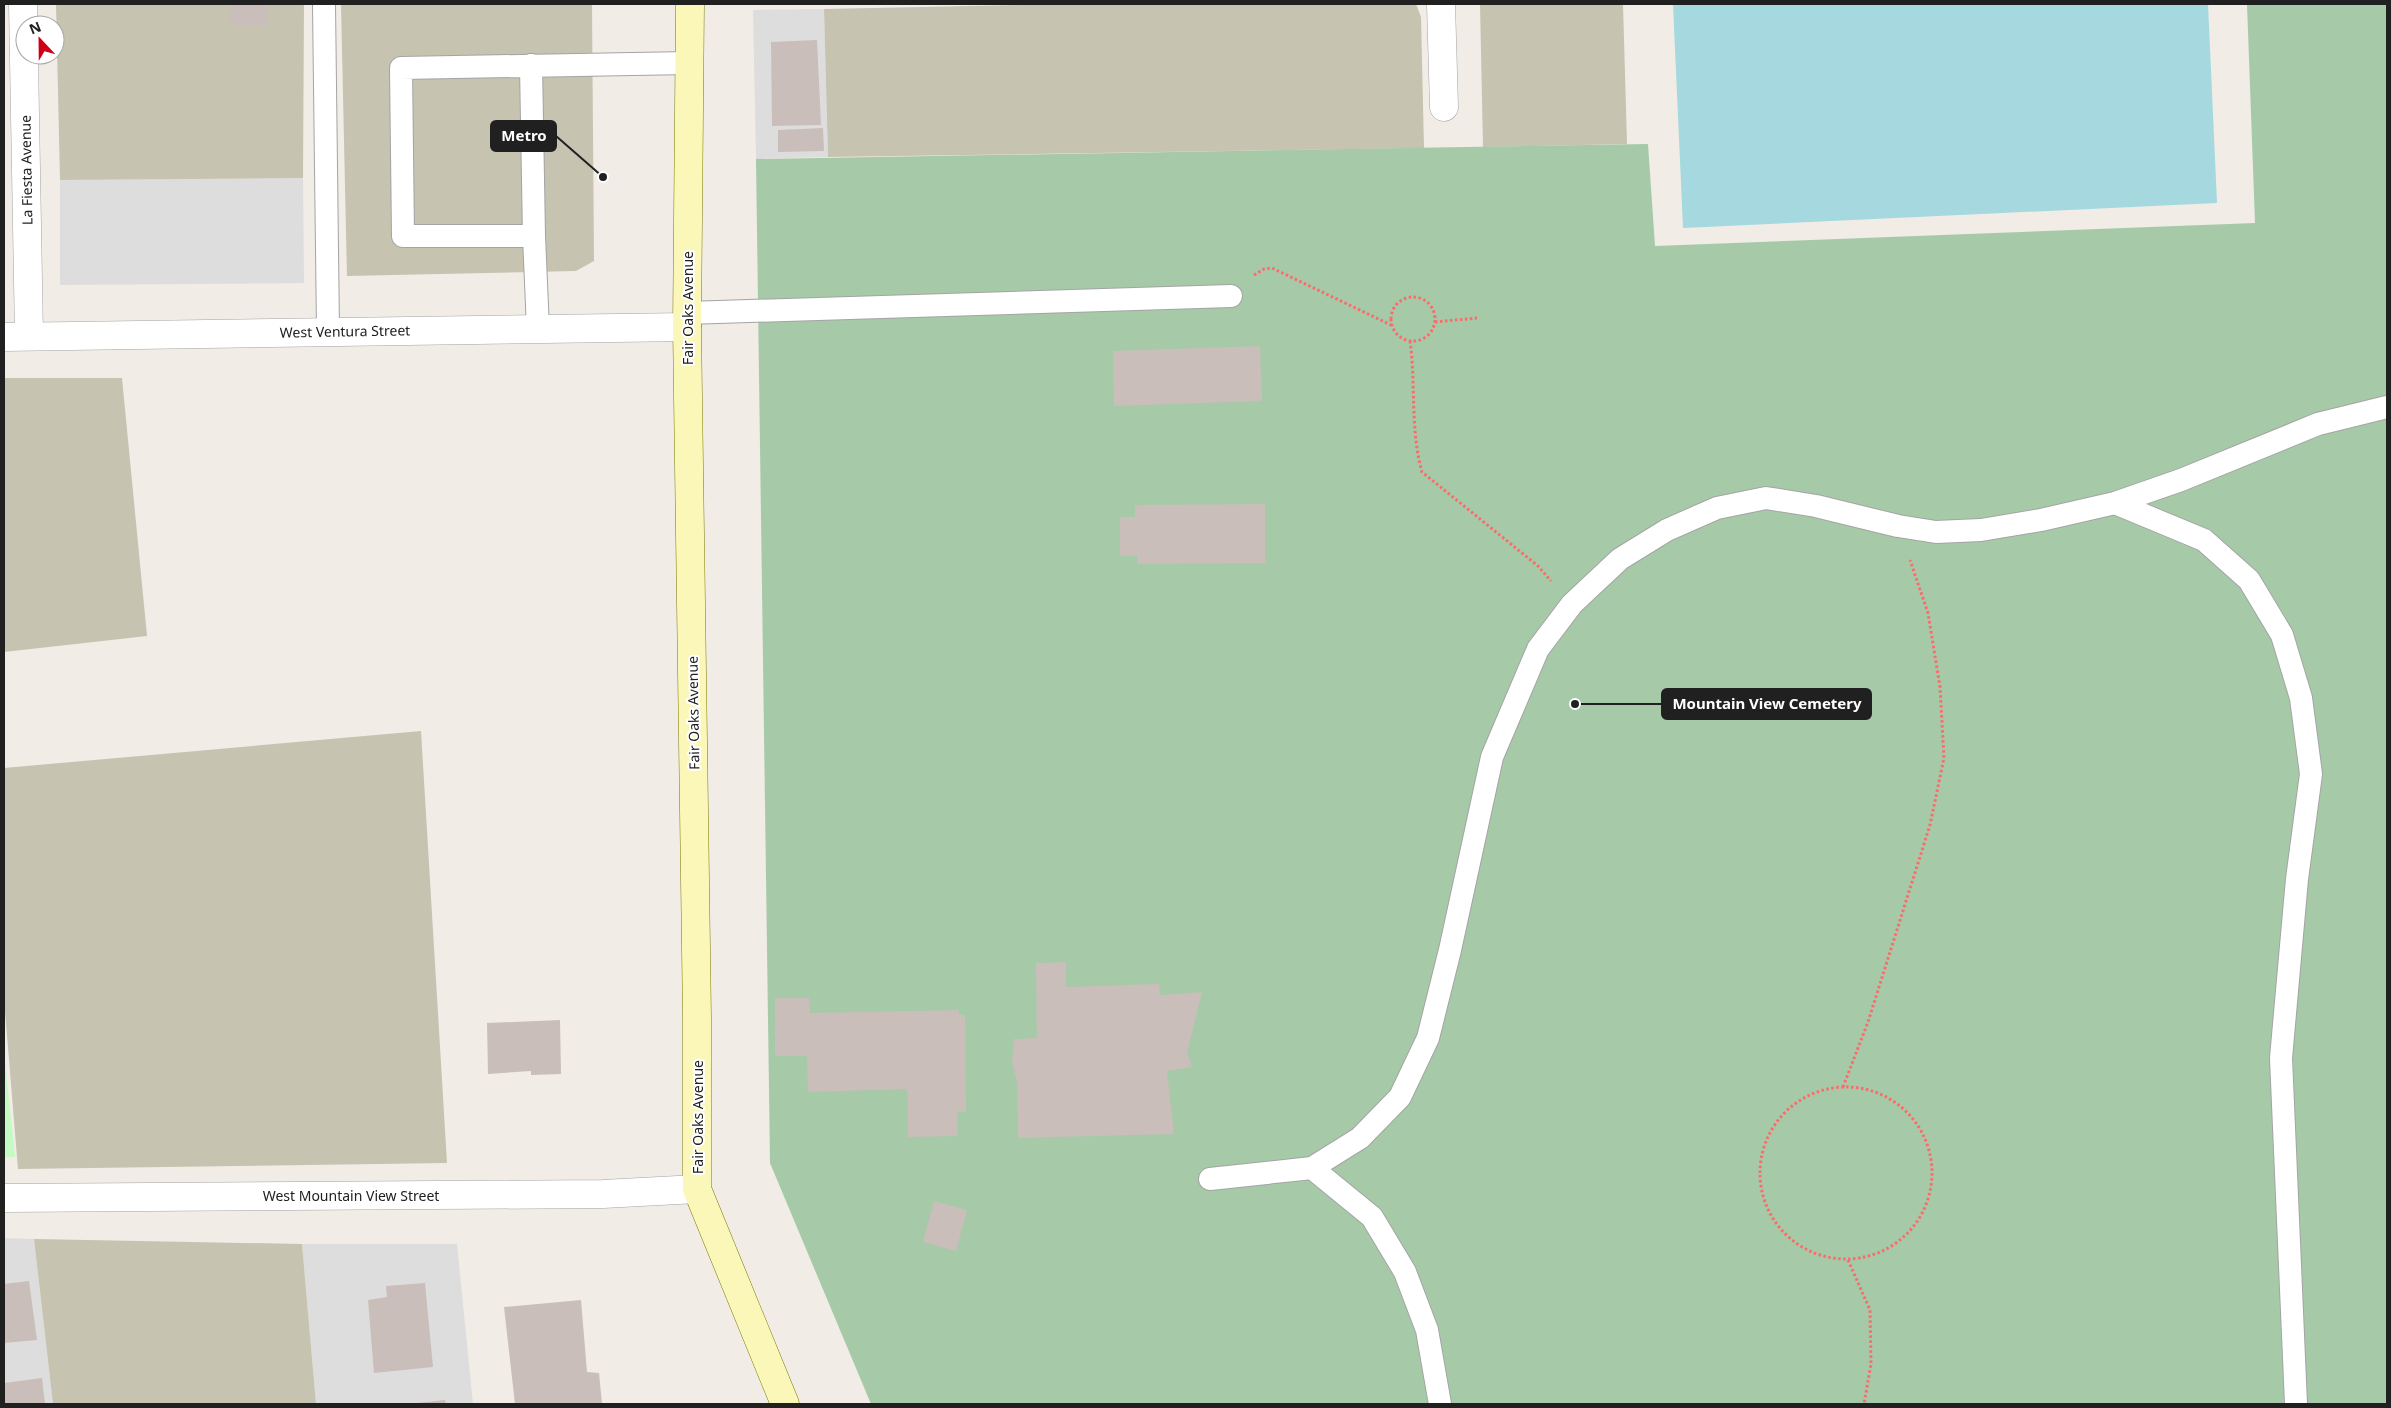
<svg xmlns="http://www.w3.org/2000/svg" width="2391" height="1408" font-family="'Noto Sans',sans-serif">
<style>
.residential{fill:#dedddd}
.construction{fill:#c6c3b1}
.cemetery{fill:#a6caa8}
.park{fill:#c4fbc3}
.water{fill:#a5d8df}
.building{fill:#c9beb9}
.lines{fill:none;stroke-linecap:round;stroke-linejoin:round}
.service-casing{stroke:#a4a4a4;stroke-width:24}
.minor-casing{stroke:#a4a4a4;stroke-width:29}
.tertiary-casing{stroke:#a4a4a4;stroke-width:29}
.secondary-casing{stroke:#7b7b02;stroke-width:29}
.path{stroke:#fd6a6b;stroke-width:3;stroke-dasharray:2.5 2.5;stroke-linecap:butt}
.service{stroke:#fff;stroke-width:22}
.minor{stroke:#fff;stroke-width:28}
.tertiary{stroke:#fff;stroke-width:28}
.secondary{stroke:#fbf7b9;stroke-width:28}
.labels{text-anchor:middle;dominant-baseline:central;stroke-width:4;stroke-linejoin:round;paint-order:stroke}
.street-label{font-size:14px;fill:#202020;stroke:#fff}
.leader{fill:none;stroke:#202020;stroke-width:2}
.callout-dot{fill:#202020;stroke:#fff;stroke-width:2}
.callout{fill:#202020;stroke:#202020;stroke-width:2}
.callout-label{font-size:15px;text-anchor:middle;font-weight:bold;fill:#fff}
</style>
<rect width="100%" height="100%" fill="#f1ece6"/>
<!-- residential -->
<path class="residential" d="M 824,9 L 828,157 L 756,159 L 753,10 Z
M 303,178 L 304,283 L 60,285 L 60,180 Z
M 4,1238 L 34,1239 L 53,1404 L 4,1404 Z
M 302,1244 L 457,1244 L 473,1404 L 316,1404 Z"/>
<!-- construction -->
<path class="construction" d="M 56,4 L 304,4 L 303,178 L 60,180 Z
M 341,4 L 592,4 L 594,261 L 576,271 L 347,276 Z
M 1071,4 L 1416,4 L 1421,17 L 1424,148 L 828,157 L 824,9 Z
M 1480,4 L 1623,4 L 1627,144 L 1483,147 Z
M 4,378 L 122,378 L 147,636 L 4,652 Z
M 421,731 L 447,1163 L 18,1169 L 4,999 L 4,768 Z
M 34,1239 L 302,1244 L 316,1404 L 53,1404 Z"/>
<!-- cemetery -->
<path class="cemetery" d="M 2247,4 L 2387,4 L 2387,1404 L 871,1404 L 770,1163 L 756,159 L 1648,144 L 1655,246 L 2255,223 Z"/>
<!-- park -->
<path class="park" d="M 4,1053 L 15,1157 L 4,1157 Z"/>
<!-- water -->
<path class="water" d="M 1673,4 L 2208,4 L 2217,203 L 1683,228 Z"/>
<!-- building -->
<path class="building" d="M 230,4 L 266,4 L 267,25 L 230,25 Z
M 817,40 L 821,125 L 772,126 L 771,42 Z
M 823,128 L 824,151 L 778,152 L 778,130 Z
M 1260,346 L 1262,401 L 1114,406 L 1113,351 Z
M 1265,504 L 1265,563 L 1137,564 L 1137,556 L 1120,556 L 1120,517 L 1135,517 L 1135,505 Z
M 1066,962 L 1066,987 L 1159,984 L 1160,995 L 1202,992 L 1187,1053 L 1192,1067 L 1167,1071 L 1174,1134 L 1018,1138 L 1017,1082 L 1012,1061 L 1014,1039 L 1037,1038 L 1036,963 Z
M 775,998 L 809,998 L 810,1013 L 959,1010 L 959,1015 L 965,1015 L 966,1112 L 957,1112 L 958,1136 L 908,1137 L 907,1089 L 808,1092 L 807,1056 L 775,1056 Z
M 560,1020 L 561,1074 L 531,1075 L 531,1071 L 488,1074 L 487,1023 Z
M 934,1201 L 967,1210 L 956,1251 L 923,1242 Z
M 29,1281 L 37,1340 L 4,1343 L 4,1284 Z
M 425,1283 L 433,1367 L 374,1373 L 368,1300 L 387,1297 L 386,1286 Z
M 581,1300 L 587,1372 L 599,1373 L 602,1404 L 515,1404 L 504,1307 Z
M 42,1378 L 45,1404 L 4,1404 L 4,1383 Z
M 445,1400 L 446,1404 L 417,1404 L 417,1403 Z"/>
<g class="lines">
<defs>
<path id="service" d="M 324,4 L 328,331
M 531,65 L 534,236 L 403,236 L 401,68 L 689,63
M 534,236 L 538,329
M 687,313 L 1231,296
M 2115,503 L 2204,540 L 2249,580 L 2282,635 L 2301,698 L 2311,774 L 2297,879 L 2281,1058 L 2296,1404
M 1312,1168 L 1372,1217 L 1405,1272 L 1427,1330 L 1440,1404
M 1210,1179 L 1312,1168 L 1360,1138 L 1400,1097 L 1428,1038 L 1450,950 L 1492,757 L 1538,649 L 1572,604 L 1620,559 L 1667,530 L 1717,508 L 1766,498 L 1816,506 L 1898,526 L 1936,532 L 1981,530 L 2041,520 L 2115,503 L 2181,480 L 2318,424 L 2387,407"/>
<path id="minor" d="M 23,4 L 29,336
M 1441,4 L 1444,107
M 4,1198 L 603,1194 L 697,1189"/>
<path id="tertiary" d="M 4,337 L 687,327"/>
<path id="secondary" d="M 690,4 L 687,327 L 697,1018 L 697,1189 L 785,1404"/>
</defs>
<!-- service casing -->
<use href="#service" class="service-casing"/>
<!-- minor casing -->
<use href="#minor" class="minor-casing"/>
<!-- tertiary casing -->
<use href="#tertiary" class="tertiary-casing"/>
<!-- secondary casing -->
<use href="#secondary" class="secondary-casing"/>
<!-- path -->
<path class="path" d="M 1254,275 L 1264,269 L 1272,268 L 1391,325
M1391 319a22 22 0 1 1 44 0a22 22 0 1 1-44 0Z
M 1435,322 L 1477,318
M 1410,341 C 1416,384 1410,430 1422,472 L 1538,566 L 1551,581
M 1843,1087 L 1868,1022 L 1930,825 L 1944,758 L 1940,687 L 1928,613 L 1910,560
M1760 1173a86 86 0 1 1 172 0a86 86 0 1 1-172 0Z
M 1848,1260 L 1870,1310 L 1871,1364 L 1864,1404"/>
<!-- service -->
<use href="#service" class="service"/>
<!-- minor -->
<use href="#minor" class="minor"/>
<!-- tertiary -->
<use href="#tertiary" class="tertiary"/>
<!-- secondary -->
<use href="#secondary" class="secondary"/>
</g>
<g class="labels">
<!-- street labels -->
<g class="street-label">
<text transform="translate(26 170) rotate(-91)">La Fiesta Avenue</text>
<text transform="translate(687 308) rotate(-90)">Fair Oaks Avenue</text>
<text transform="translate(345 331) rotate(-1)">West Ventura Street</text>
<text transform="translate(693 713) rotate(-91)">Fair Oaks Avenue</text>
<text transform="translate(697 1117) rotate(-90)">Fair Oaks Avenue</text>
<text x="351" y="1195">West Mountain View Street</text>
</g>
</g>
<!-- callouts -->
<path class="leader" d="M603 177L556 136M1575 704L1662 704"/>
<g class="callout-dot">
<circle cx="603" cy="177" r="5"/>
<circle cx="1575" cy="704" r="5"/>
</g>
<g class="callout">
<rect x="491" y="121" width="65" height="30" rx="5"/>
<rect x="1662" y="689" width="209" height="30" rx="5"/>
</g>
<g class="callout-label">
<text x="524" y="141">Metro</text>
<text x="1767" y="709">Mountain View Cemetery</text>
</g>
<!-- border -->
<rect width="2391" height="1408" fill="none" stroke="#202020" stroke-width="10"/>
<!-- north arrow -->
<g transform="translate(40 40) rotate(338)"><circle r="24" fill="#ffffff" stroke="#a6a6a6"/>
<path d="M0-4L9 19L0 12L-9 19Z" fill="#cf0016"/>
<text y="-8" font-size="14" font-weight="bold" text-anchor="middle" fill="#202020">N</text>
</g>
</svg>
